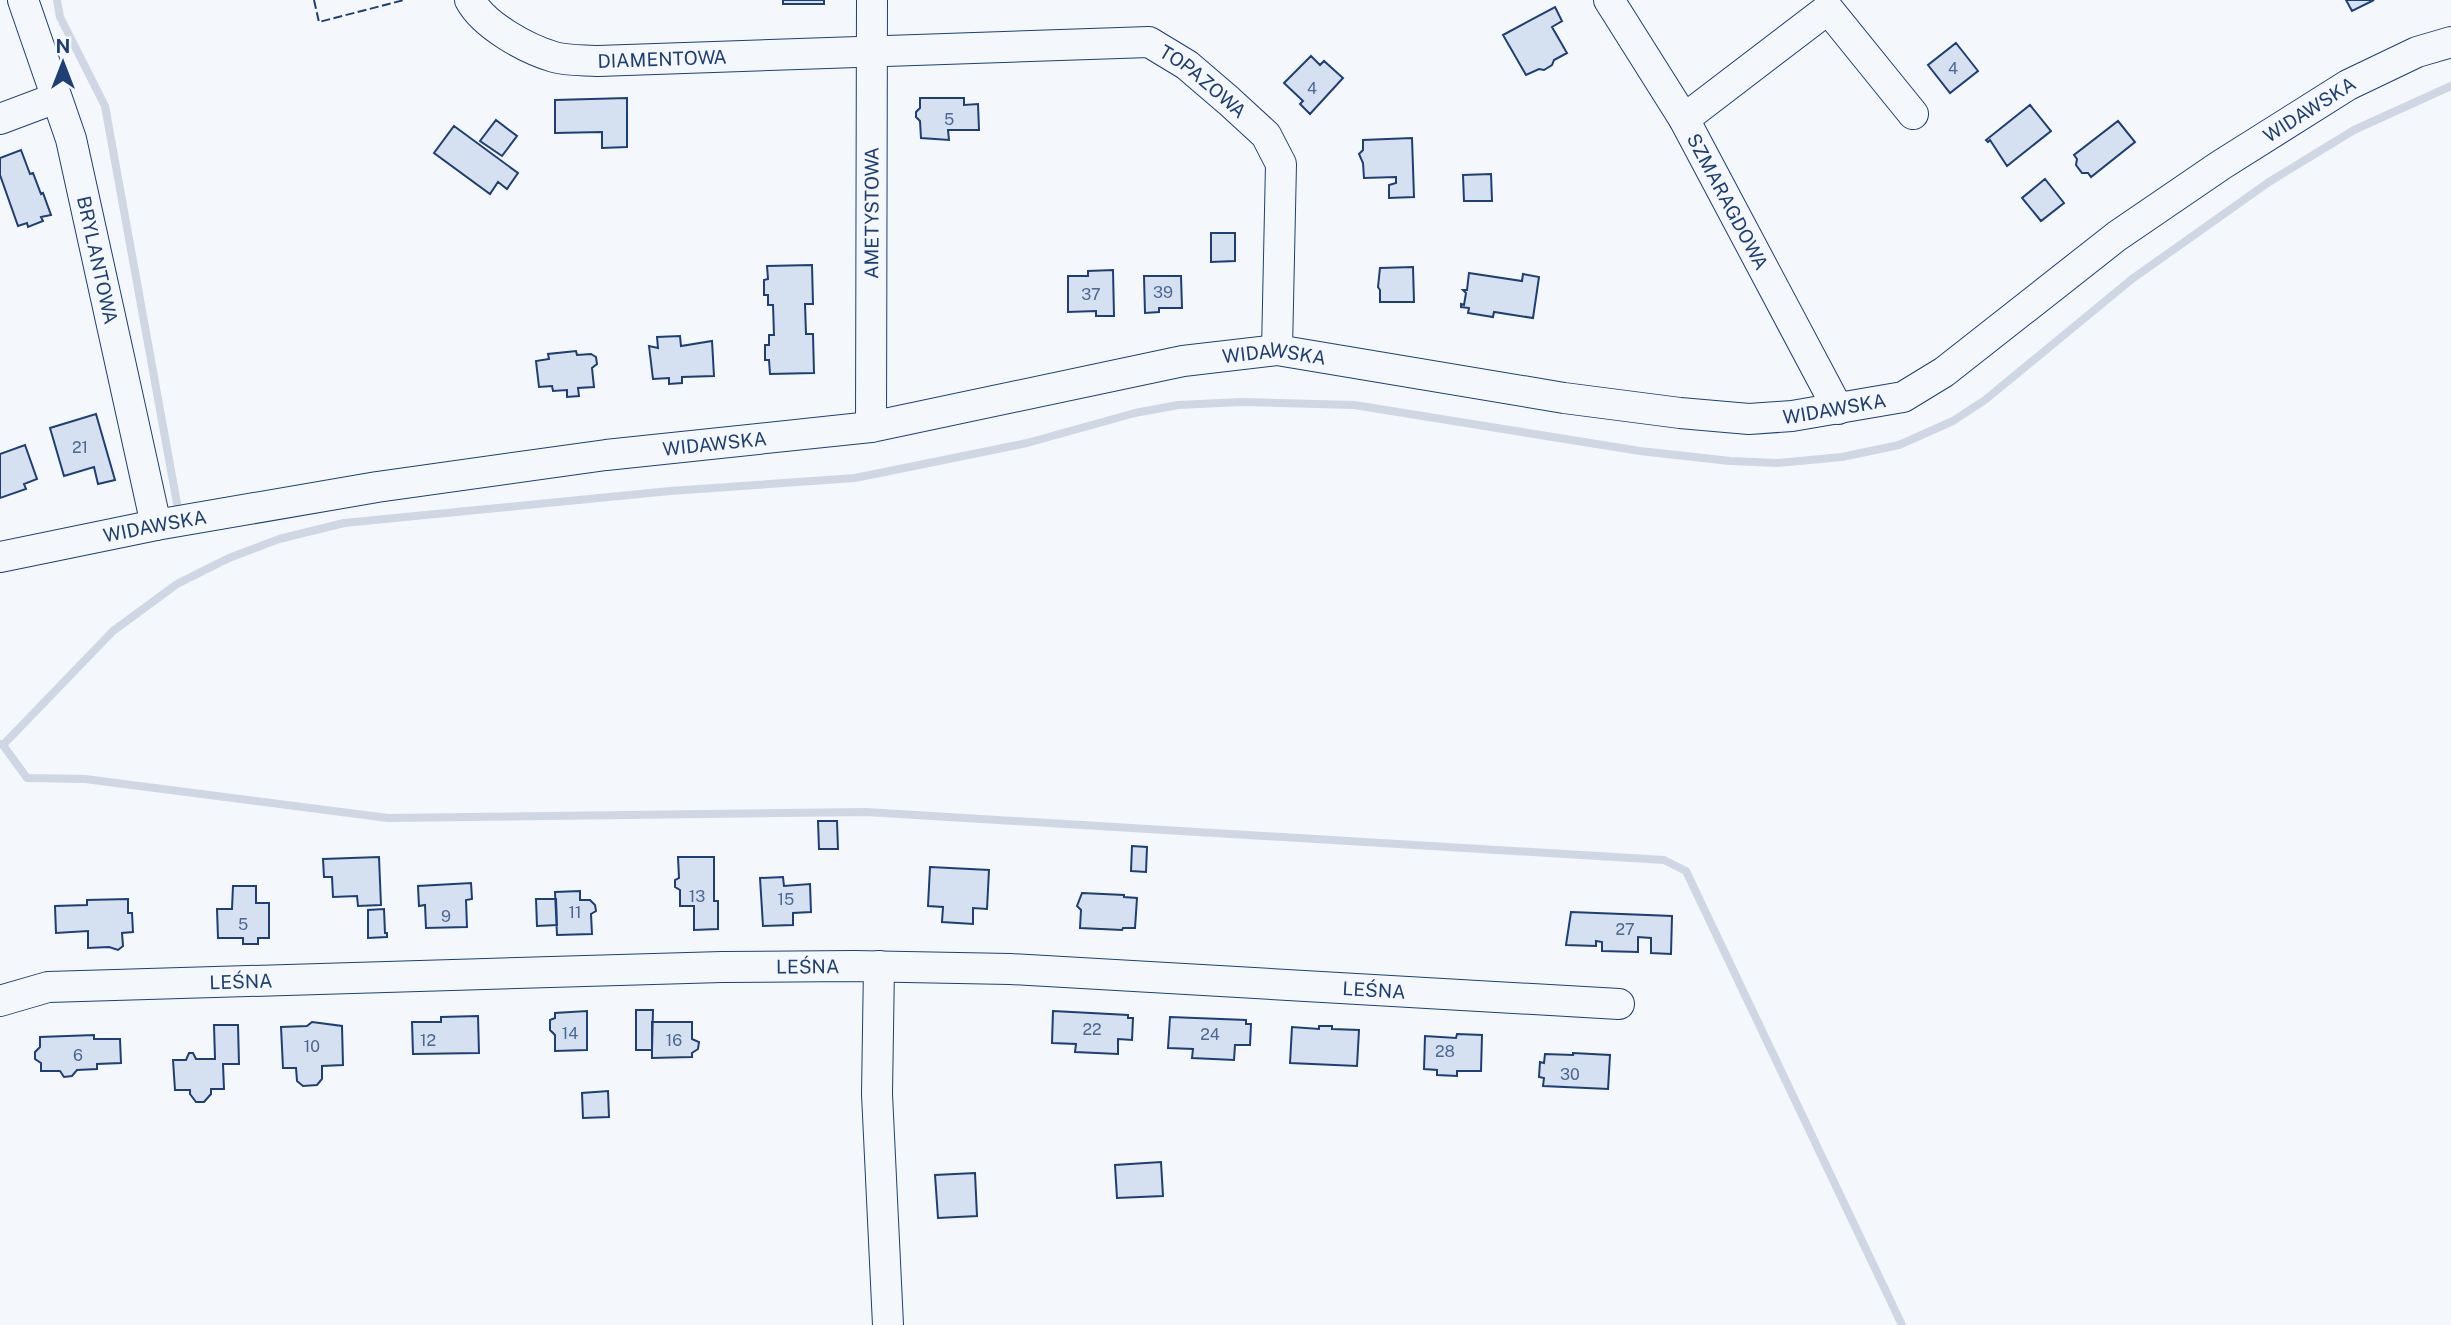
<svg xmlns="http://www.w3.org/2000/svg" width="2451" height="1325" font-family="'Public Sans',sans-serif">
<style>
.lines{fill:none;stroke-linecap:round;stroke-linejoin:round}
.stream{stroke:#cfd7e4;stroke-width:8}
.building{fill:#d5e0f0;stroke:#1d3f73;stroke-width:2}
.minor-casing{stroke:#1d3f73;stroke-width:32}
.minor{stroke:#f4f7fb;stroke-width:30}
.fence{stroke:#1d3f73;stroke-width:2;stroke-dasharray:9 3.5;stroke-linecap:butt}
.labels{text-anchor:middle;dominant-baseline:central;stroke-width:5;stroke-linejoin:round;paint-order:stroke}
.number-label{font-size:16px;fill:#4b6792}
.street-label{font-size:19px;fill:#1d3f73;stroke:#f4f7fb}
</style>
<rect width="100%" height="100%" fill="#f4f7fb"/>
<g class="lines">
<!-- stream -->
<path class="stream" d="M 57,0 L 60,17 L 105,106 L 178,509
M 0,744 L 3,745 L 113,631 L 177,584 L 229,558 L 279,539 L 344,523 L 670,491 L 855,478 L 1027,443 L 1135,413 L 1178,405 L 1242,402 L 1354,405 L 1640,451 L 1730,461 L 1778,463 L 1842,457 L 1899,445 L 1953,421 L 1985,400 L 2132,279 L 2269,182 L 2354,130 L 2451,86
M 3,745 L 27,778 L 85,779 L 388,818 L 866,812 L 1664,860 L 1686,871 L 1902,1325"/>
</g>
<!-- building -->
<path class="building" d="M 783,0 L 824,0 L 824,4 L 783,4 Z
M 2346,0 L 2374,0 L 2352,11 Z
M 1555,7 L 1562,21 L 1552,27 L 1567,53 L 1554,60 L 1552,65 L 1544,70 L 1539,69 L 1526,75 L 1503,35 Z
M 1956,43 L 1978,71 L 1950,93 L 1928,65 Z
M 1311,56 L 1320,65 L 1324,61 L 1343,78 L 1310,114 L 1300,104 L 1303,101 L 1284,83 Z
M 627,98 L 627,147 L 602,148 L 602,132 L 555,133 L 555,100 Z
M 920,98 L 964,98 L 964,105 L 978,104 L 979,130 L 948,130 L 949,140 L 921,138 L 920,121 L 916,117 L 916,112 L 920,108 Z
M 2030,105 L 2051,131 L 2007,166 L 1990,140 L 1988,142 L 1986,140 Z
M 496,120 L 517,136 L 502,156 L 480,141 Z
M 2118,121 L 2135,142 L 2091,177 L 2088,173 L 2082,173 L 2076,165 L 2077,159 L 2074,155 Z
M 454,126 L 518,173 L 507,189 L 498,182 L 490,194 L 434,153 Z
M 1412,138 L 1414,197 L 1389,198 L 1389,185 L 1396,183 L 1396,177 L 1364,178 L 1363,163 L 1359,154 L 1363,150 L 1363,140 Z
M 21,150 L 30,174 L 33,173 L 41,194 L 43,193 L 51,215 L 41,217 L 43,221 L 28,227 L 27,223 L 18,226 L 0,175 L 0,158 Z
M 1491,174 L 1492,201 L 1464,201 L 1463,175 Z
M 2045,179 L 2064,203 L 2041,221 L 2022,198 Z
M 1211,233 L 1235,233 L 1235,261 L 1211,262 Z
M 812,265 L 813,304 L 805,304 L 806,334 L 813,334 L 814,373 L 770,374 L 769,360 L 765,360 L 765,345 L 769,345 L 769,335 L 774,335 L 773,305 L 768,305 L 768,295 L 764,295 L 764,280 L 768,279 L 767,266 Z
M 1413,267 L 1414,302 L 1380,302 L 1380,290 L 1378,287 L 1380,268 Z
M 1113,270 L 1114,316 L 1096,316 L 1096,311 L 1068,312 L 1068,276 L 1088,276 L 1088,271 Z
M 1469,273 L 1522,281 L 1523,274 L 1539,277 L 1533,318 L 1494,312 L 1493,317 L 1468,313 L 1469,308 L 1461,307 L 1461,304 L 1464,305 L 1466,293 L 1463,290 L 1467,290 Z
M 1144,276 L 1181,276 L 1182,308 L 1159,308 L 1159,312 L 1145,313 Z
M 680,336 L 681,346 L 712,341 L 714,376 L 682,377 L 682,383 L 669,384 L 669,378 L 653,379 L 649,346 L 658,348 L 657,337 Z
M 576,351 L 577,355 L 591,354 L 596,357 L 597,364 L 592,368 L 594,387 L 578,388 L 579,396 L 567,397 L 567,390 L 553,391 L 552,386 L 539,387 L 536,361 L 549,359 L 548,354 Z
M 96,414 L 115,480 L 98,484 L 94,467 L 64,476 L 50,428 Z
M 25,445 L 37,479 L 24,484 L 26,489 L 0,498 L 0,454 Z
M 818,821 L 837,821 L 838,849 L 819,849 Z
M 1132,846 L 1147,847 L 1146,872 L 1131,871 Z
M 379,857 L 381,905 L 358,906 L 357,896 L 333,897 L 332,877 L 324,877 L 323,859 Z
M 678,857 L 714,857 L 714,901 L 718,901 L 718,929 L 694,930 L 694,906 L 680,906 L 680,890 L 675,887 L 675,880 L 679,878 Z
M 930,867 L 989,870 L 987,909 L 973,908 L 973,924 L 942,922 L 943,907 L 928,906 Z
M 783,877 L 784,886 L 810,884 L 811,912 L 793,913 L 793,925 L 763,926 L 760,878 Z
M 471,883 L 472,899 L 466,900 L 467,927 L 426,928 L 425,905 L 419,906 L 418,886 Z
M 233,886 L 256,886 L 256,903 L 269,903 L 269,938 L 258,938 L 258,944 L 243,944 L 243,938 L 218,938 L 217,909 L 232,909 Z
M 580,891 L 580,900 L 590,900 L 595,905 L 596,911 L 591,914 L 592,934 L 557,935 L 555,892 Z
M 1082,893 L 1124,895 L 1124,897 L 1137,898 L 1135,928 L 1123,928 L 1122,930 L 1080,928 L 1081,910 L 1077,906 Z
M 128,899 L 128,913 L 132,913 L 133,932 L 122,933 L 123,946 L 118,950 L 109,947 L 88,948 L 88,931 L 56,933 L 55,906 L 87,905 L 87,900 Z
M 536,899 L 556,899 L 557,925 L 537,926 Z
M 384,909 L 385,933 L 387,933 L 387,937 L 368,938 L 368,910 Z
M 1571,912 L 1672,916 L 1671,954 L 1651,953 L 1651,938 L 1638,937 L 1638,952 L 1602,951 L 1602,942 L 1596,941 L 1596,946 L 1566,945 Z
M 636,1010 L 653,1010 L 652,1050 L 636,1050 Z
M 587,1011 L 587,1050 L 555,1051 L 555,1035 L 550,1030 L 550,1020 L 555,1018 L 555,1013 Z
M 1053,1011 L 1128,1015 L 1128,1018 L 1133,1018 L 1132,1040 L 1118,1039 L 1118,1054 L 1075,1052 L 1076,1044 L 1052,1043 Z
M 478,1016 L 479,1053 L 413,1054 L 412,1022 L 441,1022 L 441,1017 Z
M 1170,1017 L 1246,1020 L 1246,1024 L 1251,1024 L 1250,1045 L 1235,1045 L 1234,1060 L 1192,1058 L 1193,1049 L 1168,1048 Z
M 312,1022 L 342,1026 L 343,1065 L 322,1066 L 322,1079 L 317,1085 L 303,1086 L 297,1081 L 296,1068 L 283,1068 L 281,1027 L 307,1026 Z
M 652,1022 L 692,1022 L 692,1039 L 699,1042 L 698,1049 L 692,1053 L 692,1057 L 652,1058 Z
M 214,1025 L 238,1025 L 239,1064 L 223,1064 L 224,1089 L 211,1089 L 211,1094 L 204,1102 L 196,1102 L 190,1094 L 190,1090 L 175,1090 L 173,1060 L 186,1060 L 189,1053 L 193,1053 L 196,1059 L 215,1059 Z
M 1319,1026 L 1332,1026 L 1332,1029 L 1359,1030 L 1357,1066 L 1290,1063 L 1292,1027 L 1319,1029 Z
M 1457,1034 L 1482,1035 L 1481,1071 L 1457,1071 L 1457,1076 L 1437,1075 L 1437,1070 L 1424,1069 L 1425,1036 L 1456,1038 Z
M 94,1035 L 94,1039 L 120,1039 L 121,1063 L 97,1064 L 97,1069 L 77,1070 L 72,1076 L 64,1077 L 60,1071 L 41,1071 L 41,1063 L 35,1059 L 35,1052 L 40,1047 L 40,1037 Z
M 1573,1053 L 1610,1055 L 1608,1089 L 1543,1086 L 1544,1078 L 1539,1077 L 1540,1062 L 1544,1063 L 1545,1054 L 1573,1055 Z
M 608,1091 L 609,1117 L 583,1118 L 582,1093 Z
M 1161,1162 L 1163,1196 L 1117,1198 L 1115,1165 Z
M 975,1173 L 977,1216 L 938,1218 L 935,1175 Z"/>
<g class="lines">
<defs>
<g id="minor">
<path id="s1" d="M 23,0 L 71,139 L 156,525"/>
<path id="s2" d="M 470,0 C 484,26 527,49 554,57 C 567,61 584,60 598,61 L 1149,42 L 1187,65 L 1229,101 L 1266,135 L 1281,164 L 1277,350"/>
<path id="s3" d="M 1609,0 L 1684,119 L 1838,409"/>
<path d="M 0,119 L 56,98"/>
<path d="M 1684,119 L 1828,9 L 1913,114"/>
<path id="s4" d="M 871,427 L 872,0"/>
<path id="s5" d="M 0,557 L 156,525 L 377,487 L 606,455 L 871,427 L 1183,361 L 1277,350 L 1564,398 L 1680,413 L 1749,419 L 1792,416 L 1903,397 L 1944,372 L 2117,236 L 2221,165 L 2348,85 L 2417,52 L 2451,42"/>
<path d="M 879,966 L 877,1094 L 888,1325"/>
<path id="s6" d="M 0,1001 L 48,987 L 722,967 L 854,966 L 1010,969 L 1619,1004"/>
</g>
</defs>
<!-- minor casing -->
<use href="#minor" class="minor-casing"/>
<!-- minor -->
<use href="#minor" class="minor"/>
<!-- fence -->
<path class="fence" d="M 314,0 L 319,22 L 404,0"/>
</g>
<g class="labels">
<!-- number labels -->
<g class="number-label">
<text x="1953" y="68">4</text>
<text x="1312" y="88">4</text>
<text x="949" y="119">5</text>
<text x="1163" y="292">39</text>
<text x="1091" y="294">37</text>
<text x="80" y="447">21</text>
<text x="697" y="896">13</text>
<text x="786" y="899">15</text>
<text x="575" y="912">11</text>
<text x="446" y="916">9</text>
<text x="243" y="924">5</text>
<text x="1625" y="929">27</text>
<text x="1092" y="1029">22</text>
<text x="570" y="1033">14</text>
<text x="1210" y="1034">24</text>
<text x="428" y="1040">12</text>
<text x="674" y="1040">16</text>
<text x="312" y="1046">10</text>
<text x="1445" y="1051">28</text>
<text x="78" y="1055">6</text>
<text x="1570" y="1074">30</text>
</g>
<!-- street labels -->
<g class="street-label">
<text stroke="none"><textPath href="#s2" startOffset="212">DIAMENTOWA</textPath></text>
<text stroke="none"><textPath href="#s2" startOffset="766">TOPAZOWA</textPath></text>
<text stroke="none"><textPath href="#s5" startOffset="2426">WIDAWSKA</textPath></text>
<text stroke="none"><textPath href="#s3" startOffset="234">SZMARAGDOWA</textPath></text>
<text stroke="none"><textPath href="#s4" startOffset="214">AMETYSTOWA</textPath></text>
<text stroke="none"><textPath href="#s1" startOffset="271">BRYLANTOWA</textPath></text>
<text stroke="none"><textPath href="#s5" startOffset="1292">WIDAWSKA</textPath></text>
<text stroke="none"><textPath href="#s5" startOffset="1858">WIDAWSKA</textPath></text>
<text stroke="none"><textPath href="#s5" startOffset="724">WIDAWSKA</textPath></text>
<text stroke="none"><textPath href="#s5" startOffset="158">WIDAWSKA</textPath></text>
<text stroke="none"><textPath href="#s6" startOffset="810">LEŚNA</textPath></text>
<text stroke="none"><textPath href="#s6" startOffset="243">LEŚNA</textPath></text>
<text stroke="none"><textPath href="#s6" startOffset="1377">LEŚNA</textPath></text>
</g>
</g>
<!-- north arrow -->
<g transform="translate(63 63)" stroke="#f4f7fb" stroke-width="5" paint-order="stroke">
<path d="M0-5L12 26L0 18L-12 26Z" fill="#1d3f73"/>
<text y="-10" font-size="19" font-weight="bold" text-anchor="middle" fill="#1d3f73">N</text>
</g>
</svg>
